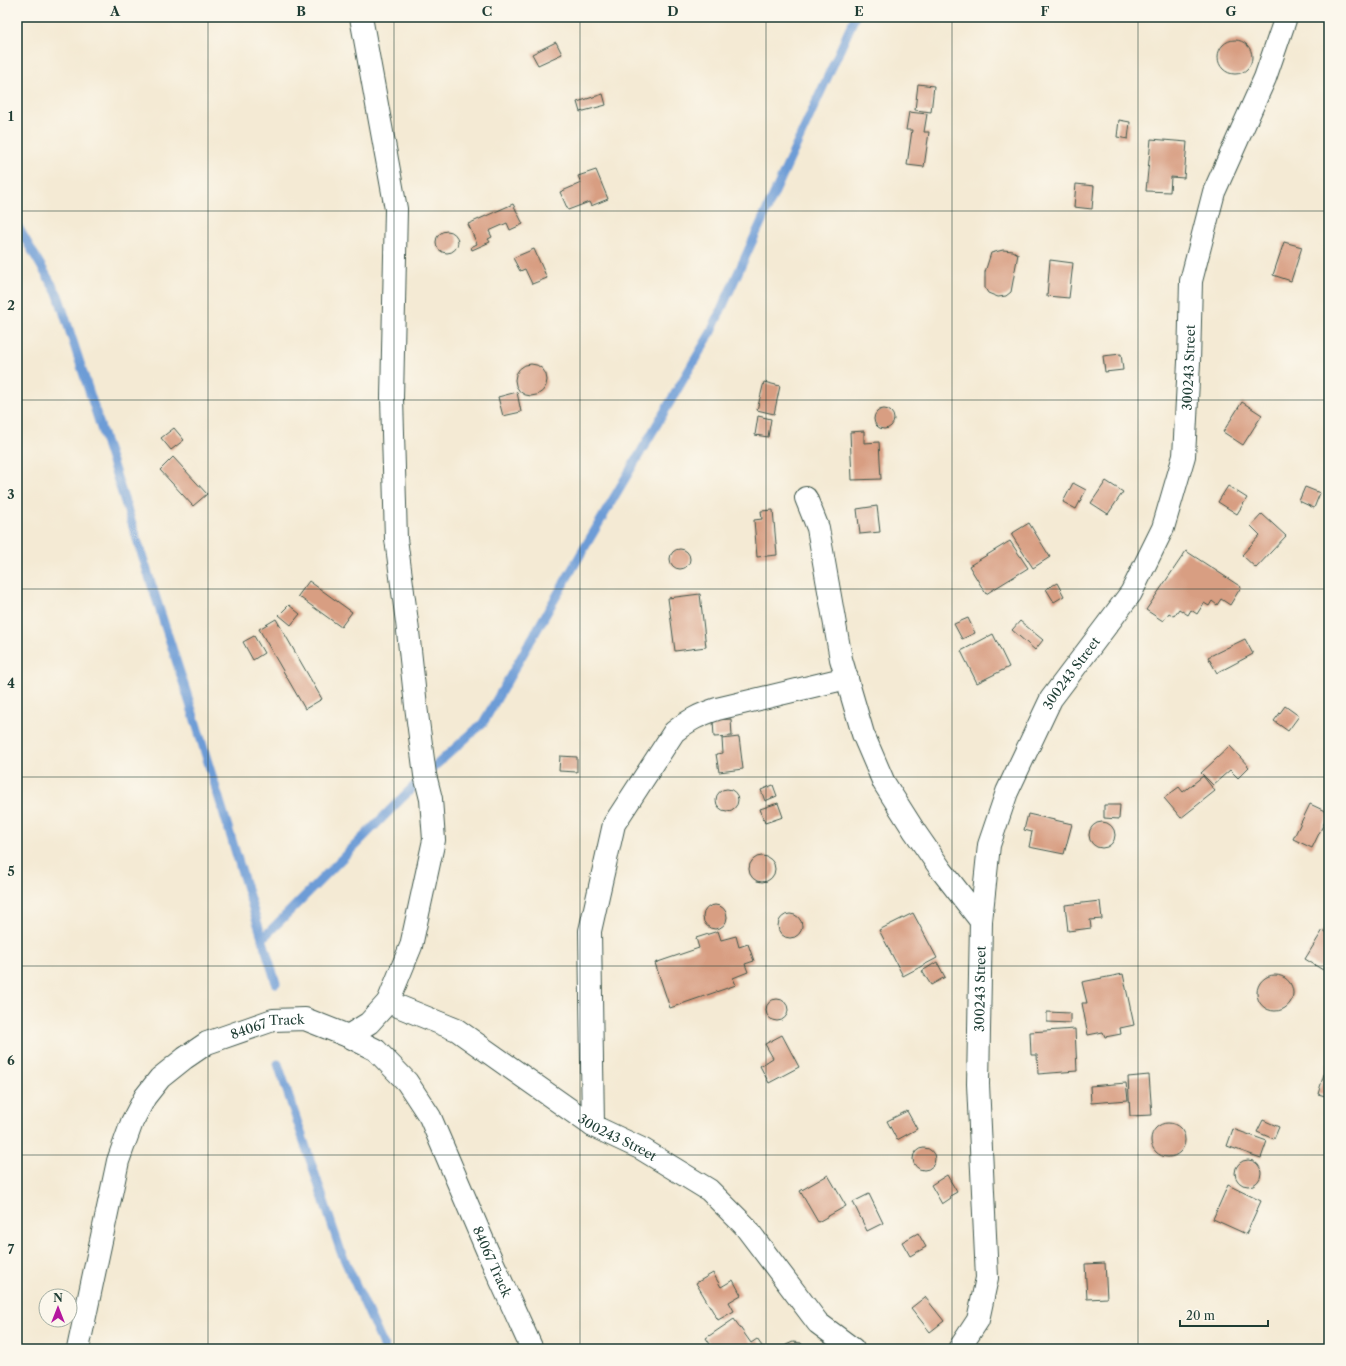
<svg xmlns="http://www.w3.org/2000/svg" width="1346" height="1366" font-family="'Libre Caslon Text',serif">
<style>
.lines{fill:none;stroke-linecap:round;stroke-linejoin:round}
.stream{stroke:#6d9cd6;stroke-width:9}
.building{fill:#d89e82}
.minor-casing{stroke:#3f574c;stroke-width:24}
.minor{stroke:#fff;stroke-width:22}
.grid{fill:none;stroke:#1f3d34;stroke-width:1;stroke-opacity:0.55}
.labels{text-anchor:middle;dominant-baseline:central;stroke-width:4;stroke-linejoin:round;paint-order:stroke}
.street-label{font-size:13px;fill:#1f3d34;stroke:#fbf7ec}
.neatline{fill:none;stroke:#1f3d34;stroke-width:1.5}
.grid-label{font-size:13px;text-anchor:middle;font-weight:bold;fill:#1f3d34}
</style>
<rect width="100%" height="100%" fill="#fbf7ec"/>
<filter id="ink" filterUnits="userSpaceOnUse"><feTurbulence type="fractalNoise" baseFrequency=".025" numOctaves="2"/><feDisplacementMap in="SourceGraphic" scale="8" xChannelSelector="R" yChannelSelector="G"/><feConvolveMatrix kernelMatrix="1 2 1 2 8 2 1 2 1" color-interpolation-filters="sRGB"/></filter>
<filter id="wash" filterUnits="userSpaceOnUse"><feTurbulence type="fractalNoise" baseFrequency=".012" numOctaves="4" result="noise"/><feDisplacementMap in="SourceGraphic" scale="16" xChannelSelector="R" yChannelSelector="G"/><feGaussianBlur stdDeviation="0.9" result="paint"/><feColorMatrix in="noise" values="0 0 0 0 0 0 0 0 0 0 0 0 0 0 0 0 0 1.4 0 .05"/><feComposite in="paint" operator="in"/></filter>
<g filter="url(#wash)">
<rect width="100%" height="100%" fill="#f4ead4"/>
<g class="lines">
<!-- stream -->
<path class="stream" d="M 17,225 L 58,295 L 186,691 L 276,983
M 263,938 L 425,775 L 483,723 L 582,552 L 710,334 L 855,17
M 278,1064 L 341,1252 L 385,1349"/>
</g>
<g id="blocks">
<!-- building -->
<path class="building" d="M1218 57a17 17 0 1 1 34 0a17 17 0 1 1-34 0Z
M 556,42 L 562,54 L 538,65 L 532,54 Z
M 918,84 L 934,86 L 931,112 L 915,110 Z
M 603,94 L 606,105 L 580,112 L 577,102 Z
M 909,112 L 927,114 L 924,132 L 929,132 L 924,167 L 907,165 L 912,130 L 906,130 Z
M 1119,120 L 1130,122 L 1128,139 L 1117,137 Z
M 1151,139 L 1187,142 L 1184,178 L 1171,177 L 1170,192 L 1146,191 Z
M 596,170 L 608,199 L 591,206 L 589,202 L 568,210 L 560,192 L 581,183 L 578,176 Z
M 1076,184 L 1094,186 L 1092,209 L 1074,207 Z
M 513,204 L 523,224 L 510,230 L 507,223 L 489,231 L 492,237 L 488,239 L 490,242 L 472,250 L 471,247 L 477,244 L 468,224 Z
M436 242a11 11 0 1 1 22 0a11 11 0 1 1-22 0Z
M 1284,242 L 1302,247 L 1291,281 L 1273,275 Z
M 534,249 L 547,278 L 532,284 L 525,269 L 520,271 L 513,258 Z
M 1003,250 L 1013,251 L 1018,254 L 1011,292 L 1006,296 L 998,297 L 988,293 L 985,288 L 985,272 L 991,253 Z
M 1050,260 L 1073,263 L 1069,298 L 1047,296 Z
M 1121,354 L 1123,370 L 1105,372 L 1103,356 Z
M515 380a16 16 0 1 1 32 0a16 16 0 1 1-32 0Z
M 764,382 L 780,386 L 774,414 L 757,410 Z
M 517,392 L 521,412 L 503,416 L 498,397 Z
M 1242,402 L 1262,415 L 1243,445 L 1223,432 Z
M874 419a10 10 0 1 1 20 0a10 10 0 1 1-20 0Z
M 758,416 L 771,419 L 768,437 L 755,435 Z
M 174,428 L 184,440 L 171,450 L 161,438 Z
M 864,431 L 864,443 L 879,442 L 881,479 L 852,480 L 850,432 Z
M 173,457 L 207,494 L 193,506 L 160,470 Z
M 1106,481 L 1123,492 L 1108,514 L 1091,503 Z
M 1073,483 L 1086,490 L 1076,509 L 1063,502 Z
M 1228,486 L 1247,498 L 1237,514 L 1218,502 Z
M 1305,487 L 1320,493 L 1314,508 L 1299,501 Z
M 877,506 L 880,532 L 860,534 L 857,509 Z
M 773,510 L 777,555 L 757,557 L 754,520 L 762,519 L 761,511 Z
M 1262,514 L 1286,536 L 1256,568 L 1242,555 L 1260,535 L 1251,526 Z
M 1029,523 L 1050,557 L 1033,568 L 1011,534 Z
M 1010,541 L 1028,568 L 986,594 L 969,566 Z
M670 559a10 10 0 1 1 20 0a10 10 0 1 1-20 0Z
M 1186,551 L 1241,587 L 1230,605 L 1221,599 L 1217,605 L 1212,601 L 1209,606 L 1204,603 L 1197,614 L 1191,610 L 1188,615 L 1179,609 L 1174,616 L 1169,613 L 1163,621 L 1146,610 Z
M 309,581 L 352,612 L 341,627 L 298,596 Z
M 1057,583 L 1064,596 L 1054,602 L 1046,589 Z
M 700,594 L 706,647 L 675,651 L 668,598 Z
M 289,605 L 300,614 L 291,625 L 279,615 Z
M 968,618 L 975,633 L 962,639 L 954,624 Z
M 276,619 L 322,699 L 305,709 L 259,629 Z
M 1020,621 L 1043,640 L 1035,650 L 1012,630 Z
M 993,634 L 1009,667 L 977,683 L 961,651 Z
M 254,636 L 264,653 L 253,660 L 243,642 Z
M 1245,639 L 1253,654 L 1217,673 L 1208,657 Z
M 1285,706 L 1299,716 L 1288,731 L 1274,721 Z
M 731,719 L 732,736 L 714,737 L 713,720 Z
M 739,737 L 743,769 L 719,772 L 716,754 L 723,753 L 722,739 Z
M 1230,746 L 1249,767 L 1238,778 L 1230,770 L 1213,785 L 1201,773 Z
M 560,756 L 577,757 L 577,772 L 559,771 Z
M 1203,776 L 1215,791 L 1181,818 L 1164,798 L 1179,787 L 1183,792 Z
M 773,785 L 777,796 L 765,801 L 761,790 Z
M716 800a11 11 0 1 1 22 0a11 11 0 1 1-22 0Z
M 778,803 L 783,817 L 765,823 L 760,809 Z
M 1310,804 L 1329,813 L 1312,848 L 1293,839 Z
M 1104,805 L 1120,805 L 1119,819 L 1104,818 Z
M 1028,814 L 1072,824 L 1064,854 L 1029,847 L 1032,832 L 1024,830 Z
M1089 835a13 13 0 1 1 26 0a13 13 0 1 1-26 0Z
M749 869a13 13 0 1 1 26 0a13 13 0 1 1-26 0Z
M 1100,901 L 1102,919 L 1090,920 L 1091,928 L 1068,931 L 1065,905 Z
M703 917a12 12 0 1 1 24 0a12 12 0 1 1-24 0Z
M 913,913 L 937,958 L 903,976 L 879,930 Z
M778 926a12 12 0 1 1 24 0a12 12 0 1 1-24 0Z
M 1323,930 L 1329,934 L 1329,960 L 1323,970 L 1305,959 Z
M 718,931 L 721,940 L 736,936 L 739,947 L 748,944 L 754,961 L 745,964 L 748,972 L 733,978 L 736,985 L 670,1008 L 655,963 L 699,948 L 696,938 Z
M 937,962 L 945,977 L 931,985 L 922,971 Z
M 1123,974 L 1134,1025 L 1120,1028 L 1121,1034 L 1105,1037 L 1103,1032 L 1088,1035 L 1082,1003 L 1087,1003 L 1082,982 Z
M1257 993a18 18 0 1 1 36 0a18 18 0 1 1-36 0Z
M766 1010a11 11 0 1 1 22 0a11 11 0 1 1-22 0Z
M 1047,1012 L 1070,1013 L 1070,1023 L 1047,1022 Z
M 1075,1029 L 1077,1071 L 1038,1074 L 1037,1055 L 1031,1055 L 1030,1032 Z
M 782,1035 L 799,1067 L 769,1083 L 760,1066 L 773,1058 L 765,1044 Z
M 1327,1064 L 1329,1064 L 1329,1097 L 1318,1094 Z
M 1149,1075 L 1152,1115 L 1130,1116 L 1128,1077 Z
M 1126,1083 L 1128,1100 L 1091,1103 L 1090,1086 Z
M 907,1111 L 917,1129 L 897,1140 L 887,1121 Z
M 1263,1120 L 1279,1127 L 1274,1139 L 1257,1132 Z
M1151 1140a17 17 0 1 1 34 0a17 17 0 1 1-34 0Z
M 1233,1129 L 1267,1141 L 1261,1158 L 1227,1146 Z
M913 1159a11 11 0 1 1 22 0a11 11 0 1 1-22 0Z
M1235 1173a13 13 0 1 1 26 0a13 13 0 1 1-26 0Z
M 828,1175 L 846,1206 L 818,1222 L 800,1191 Z
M 947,1175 L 957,1192 L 950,1196 L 951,1198 L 942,1204 L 931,1185 Z
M 1228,1185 L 1261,1201 L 1246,1234 L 1213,1219 Z
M 869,1194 L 883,1223 L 867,1231 L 853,1202 Z
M 918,1233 L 926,1247 L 910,1256 L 902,1242 Z
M 1105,1263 L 1107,1298 L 1087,1299 L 1085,1264 Z
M 713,1273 L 721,1287 L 733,1280 L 741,1295 L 729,1302 L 734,1311 L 718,1320 L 696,1283 Z
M 925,1297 L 944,1321 L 930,1332 L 911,1308 Z
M 734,1319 L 751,1343 L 757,1339 L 764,1349 L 713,1349 L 706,1338 Z
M 793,1342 L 801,1343 L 806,1349 L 783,1349 L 786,1345 Z"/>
</g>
</g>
<g filter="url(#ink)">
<use href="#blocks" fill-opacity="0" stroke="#3f574c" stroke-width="1"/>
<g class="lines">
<defs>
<g id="minor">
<path d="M 361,17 L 396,209 L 392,398 L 396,539 L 407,622 L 416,706 L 425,775 L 431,799 L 434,840 L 411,946 L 388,1002"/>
<path d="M 806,498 L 818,528 L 841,659 L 863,734 L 884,783 L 915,832 L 942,871 L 981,921"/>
<path id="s1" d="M 348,1036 L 369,1023 L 388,1002 L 457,1030 L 593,1126 L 642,1149 L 709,1190 L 744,1225 L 818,1323 L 853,1349"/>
<path d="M 593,1126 L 590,931 L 614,824 L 674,732 C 689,720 699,715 717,709 L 847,678"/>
<path id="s2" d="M 78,1349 L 118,1161 L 132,1122 L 145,1097 L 160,1078 L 185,1058 L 207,1043 L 273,1020 L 305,1019 L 348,1036 L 376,1050 L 407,1082 L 430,1117 L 487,1250 L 532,1349"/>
<path id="s3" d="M 959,1349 L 978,1320 L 987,1278 L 978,1084 L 981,921 L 989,845 L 1007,792 L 1051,699 L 1131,593 L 1163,528 L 1184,456 L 1189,362 L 1191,281 L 1214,192 L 1265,78 L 1286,17"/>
</g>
</defs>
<!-- minor casing -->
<use href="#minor" class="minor-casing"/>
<!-- minor -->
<use href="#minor" class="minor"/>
</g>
</g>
<!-- grid -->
<path class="grid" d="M 208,17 L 208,1349M 394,17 L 394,1349M 580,17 L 580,1349M 766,17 L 766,1349M 952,17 L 952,1349M 1138,17 L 1138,1349M 17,211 L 1329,211M 17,400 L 1329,400M 17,589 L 1329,589M 17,777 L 1329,777M 17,966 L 1329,966M 17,1155 L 1329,1155"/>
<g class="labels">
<!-- street labels -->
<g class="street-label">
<text stroke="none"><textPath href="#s3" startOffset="1039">300243 Street</textPath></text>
<text stroke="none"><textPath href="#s3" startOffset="703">300243 Street</textPath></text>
<text stroke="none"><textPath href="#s3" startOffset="367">300243 Street</textPath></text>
<text stroke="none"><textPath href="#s2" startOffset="408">84067 Track</textPath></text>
<text stroke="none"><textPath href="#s1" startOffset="321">300243 Street</textPath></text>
<text stroke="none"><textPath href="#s2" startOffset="768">84067 Track</textPath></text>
</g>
</g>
<!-- margin -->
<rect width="1346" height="1366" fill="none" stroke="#fbf7ec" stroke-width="44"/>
<!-- north arrow -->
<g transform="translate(58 1308)"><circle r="19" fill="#fbf7ec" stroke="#a3ada2"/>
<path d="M0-3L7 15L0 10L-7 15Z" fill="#b5179e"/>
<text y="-6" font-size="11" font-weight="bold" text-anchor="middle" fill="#1f3d34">N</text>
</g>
<!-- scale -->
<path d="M1180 1320v6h88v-6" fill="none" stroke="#1f3d34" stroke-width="2"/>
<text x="1186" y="1320" font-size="12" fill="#1f3d34" stroke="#fbf7ec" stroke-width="3" paint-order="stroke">20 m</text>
<rect x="22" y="22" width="1302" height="1322" class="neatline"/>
<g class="grid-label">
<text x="115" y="16">A</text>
<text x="301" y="16">B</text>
<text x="487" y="16">C</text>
<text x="673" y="16">D</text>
<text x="859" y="16">E</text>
<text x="1045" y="16">F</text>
<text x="1231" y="16">G</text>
<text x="11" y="121">1</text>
<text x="11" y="310">2</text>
<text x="11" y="499">3</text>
<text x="11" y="688">4</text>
<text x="11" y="876">5</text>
<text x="11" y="1065">6</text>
<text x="11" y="1254">7</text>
</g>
</svg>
